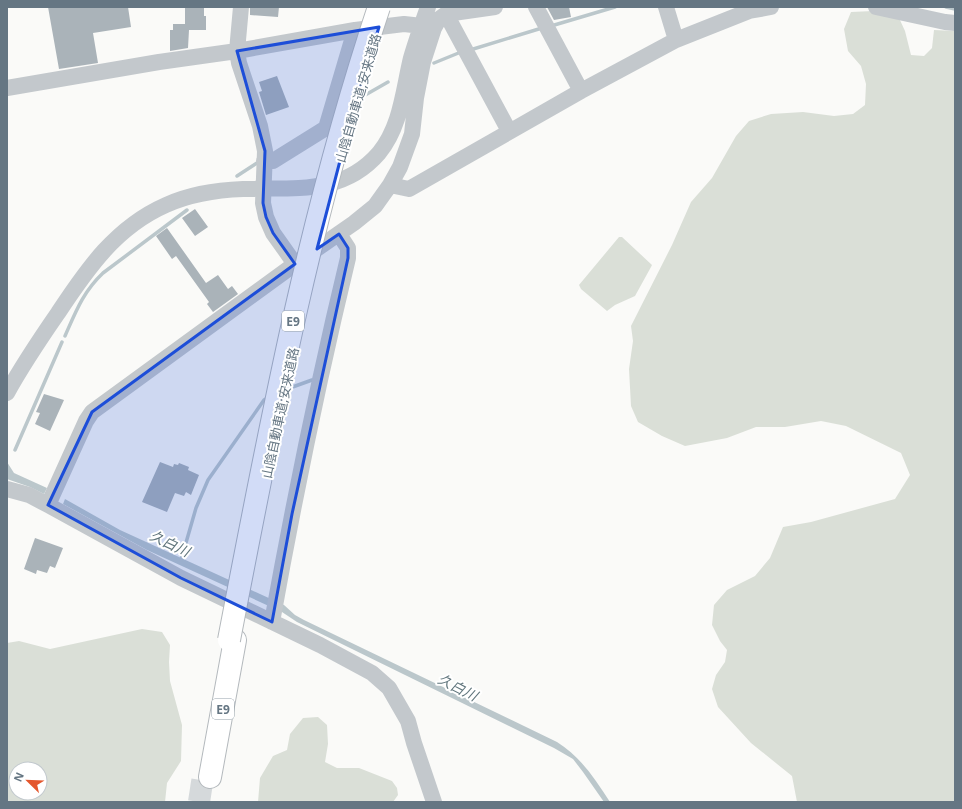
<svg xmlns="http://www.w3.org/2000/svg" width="962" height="809" font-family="'Noto Sans','Noto Sans JP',sans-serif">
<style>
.green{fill:#dadfd7;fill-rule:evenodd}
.water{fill:#bbc7cb}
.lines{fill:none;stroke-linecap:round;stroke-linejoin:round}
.stream{stroke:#bbc7cb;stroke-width:3.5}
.building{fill:#aab3b9}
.highway-tunnel{stroke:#d5d9db;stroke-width:22;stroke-dasharray:22 11;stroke-linecap:butt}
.highway-casing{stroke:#b4b9bd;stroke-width:24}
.minor{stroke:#c3c8cc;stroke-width:16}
.highway{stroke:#fff;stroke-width:22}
.highway-bridge-casing{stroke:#b4b9bd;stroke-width:24;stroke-linecap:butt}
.highway-bridge{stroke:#fff;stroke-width:22}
.marked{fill:#1d4ed8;fill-opacity:0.2;stroke:#1d4ed8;stroke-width:3;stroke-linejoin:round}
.labels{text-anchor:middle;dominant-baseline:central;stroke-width:4;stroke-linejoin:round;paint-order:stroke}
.shield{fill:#fff;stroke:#939fa8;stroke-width:1}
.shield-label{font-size:12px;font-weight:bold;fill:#657683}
.street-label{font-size:13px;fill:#657683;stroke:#fff}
.water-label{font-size:14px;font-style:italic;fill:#60757c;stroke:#fff}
</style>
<rect width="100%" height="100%" fill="#fafaf8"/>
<!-- green -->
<path class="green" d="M 873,11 L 899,18 L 905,31 L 911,55 L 924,56 L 932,48 L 934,30 L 955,31 L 955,802 L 797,802 L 792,776 L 751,743 L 718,707 L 712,689 L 716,675 L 725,662 L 727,650 L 720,641 L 712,625 L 714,605 L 727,590 L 755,576 L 770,558 L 783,527 L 811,522 L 895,499 L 910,475 L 901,453 L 846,426 L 821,421 L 785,427 L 756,427 L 727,438 L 685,446 L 662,436 L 638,422 L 631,406 L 629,369 L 633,341 L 631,326 L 672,245 L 691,202 L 712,178 L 736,136 L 749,121 L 771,114 L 803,112 L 834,116 L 853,114 L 865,105 L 866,84 L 861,66 L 848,51 L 844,29 L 851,12 Z
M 619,237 L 622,237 L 652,265 L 651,267 L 635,296 L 615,305 L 607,311 L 581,289 L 579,285 Z
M 142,629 L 162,632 L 170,645 L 169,662 L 170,681 L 182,725 L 181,761 L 167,783 L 165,802 L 7,802 L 7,643 L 19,641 L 50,649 ZM 16,769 L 40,769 L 40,793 L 16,793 Z
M 318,717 L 327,725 L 328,744 L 325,762 L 337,768 L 359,768 L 392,781 L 397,788 L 398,795 L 393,802 L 258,802 L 260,778 L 273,756 L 287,750 L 290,734 L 303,718 Z"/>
<!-- water -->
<path class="water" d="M 7,462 L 14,473 L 47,488 L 44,494 L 30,487 L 7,479 Z
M 65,499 L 120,530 L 284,605 L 295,615 L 304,620 L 557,742 C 581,757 595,779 610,802 L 604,802 L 583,772 L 573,759 L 554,748 L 297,622 L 282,612 L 147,550 L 63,504 Z"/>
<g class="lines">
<!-- stream -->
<path class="stream" d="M 946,7 L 955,9
M 551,26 L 615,7
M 470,50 L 542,28
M 434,63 L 461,52
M 360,98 L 388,82
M 237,176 L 257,163
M 65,336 C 76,311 83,292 103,273 L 187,210
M 287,389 L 312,380
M 15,450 L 62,342
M 181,560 L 196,508 L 208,480 L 264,400 L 269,397"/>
</g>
<!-- building -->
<path class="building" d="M 48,7 L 128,7 L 131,27 L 93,33 L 98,63 L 59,69 Z
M 185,7 L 204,7 L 204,16 L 206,16 L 206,30 L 189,30 L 188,48 L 170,51 L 170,30 L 173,30 L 173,24 L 185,24 Z
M 250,7 L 279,7 L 278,17 L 250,15 Z
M 547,7 L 569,7 L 571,17 L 554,20 Z
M 277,76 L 289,107 L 266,115 L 259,92 L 262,91 L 259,82 Z
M 195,209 L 208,227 L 195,236 L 182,218 Z
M 167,228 L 206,283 L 218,275 L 228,289 L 232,286 L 238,294 L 213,312 L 207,304 L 209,302 L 176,256 L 172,259 L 156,236 Z
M 44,394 L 64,400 L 50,431 L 35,424 L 40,413 L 36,412 Z
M 160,462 L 173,467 L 174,464 L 178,465 L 179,463 L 189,467 L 188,470 L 199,475 L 191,495 L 186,492 L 184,496 L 175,493 L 167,512 L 142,502 Z
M 35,538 L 63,548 L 55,568 L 50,566 L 47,573 L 37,570 L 36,574 L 24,569 Z"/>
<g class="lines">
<!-- highway-tunnel -->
<path class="highway-tunnel" d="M 199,802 L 203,776"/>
<defs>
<path id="highway" d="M 210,777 L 235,640"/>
</defs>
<!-- highway casing -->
<use href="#highway" class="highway-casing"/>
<!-- minor -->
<path class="minor" d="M 241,7 L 237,51 L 239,63 L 260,126 L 265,151 L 263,203 L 266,217 L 273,233 L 295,264
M 536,7 L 581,91
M 666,7 L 676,40
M 876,7 L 945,22 L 955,23
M 446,14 L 509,131
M 7,88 L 159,62 L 237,51 L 355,30 L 404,24 L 422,26
M 264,161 L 273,161 L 326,128 L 355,30
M 390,185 L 409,189 L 581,91 L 676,40 L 749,11 L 771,7
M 7,393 C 22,366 40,339 58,313 C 87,269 116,227 166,205 C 190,194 217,190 243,189 C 293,187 342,196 379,153 C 401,126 403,91 411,58 C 416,41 422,24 428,7
M 7,489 L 29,495 L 48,505 L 181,578 L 320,645 L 372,673 L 389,688 L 408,721 L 414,743 L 434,802
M 48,505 L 86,421 L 92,412 L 295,264 L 354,223 L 375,206 L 390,185 L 400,167 L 412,134 L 416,98 L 423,62 L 434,28 L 439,19 L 446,14 L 495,7
M 272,622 C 294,500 319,378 348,258 L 348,248 L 339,234"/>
<!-- highway -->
<use href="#highway" class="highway"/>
<defs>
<path id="highway-bridge" d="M 229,640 C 270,427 310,213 379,7"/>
</defs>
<!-- highway-bridge casing -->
<use href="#highway-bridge" class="highway-bridge-casing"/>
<!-- highway-bridge -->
<use href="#highway-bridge" class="highway-bridge"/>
</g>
<!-- marked area -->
<path class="marked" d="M 379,27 L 353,111 L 317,249 L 339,234 L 348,248 L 348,258 L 292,514 L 272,622 L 181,578 L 48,505 L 92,412 L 295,264 L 273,233 L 266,217 L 263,203 L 265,151 L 237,51 Z"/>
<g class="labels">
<!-- shield labels -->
<g class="shield">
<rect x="282" y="311" width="22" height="20" rx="3"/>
<rect x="212" y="699" width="22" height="20" rx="3"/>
</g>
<g class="shield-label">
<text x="293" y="321">E9</text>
<text x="223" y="709">E9</text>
</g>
<!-- street labels -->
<g class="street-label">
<text transform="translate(358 98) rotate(-74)">山陰自動車道;安来道路</text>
<text transform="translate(280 413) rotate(-78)">山陰自動車道;安来道路</text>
</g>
<!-- water labels -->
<g class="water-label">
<text transform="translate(170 543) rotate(25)">久白川</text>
<text transform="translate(458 687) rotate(27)">久白川</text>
</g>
</g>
<!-- border -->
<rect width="962" height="809" fill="none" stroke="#657683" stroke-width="16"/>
<!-- north arrow -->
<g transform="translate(28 781) rotate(293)"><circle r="19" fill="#ffffff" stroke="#c1c8cd"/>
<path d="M0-3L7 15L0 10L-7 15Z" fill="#e4572e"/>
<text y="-6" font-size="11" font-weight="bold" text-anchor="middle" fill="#657683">N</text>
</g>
</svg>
